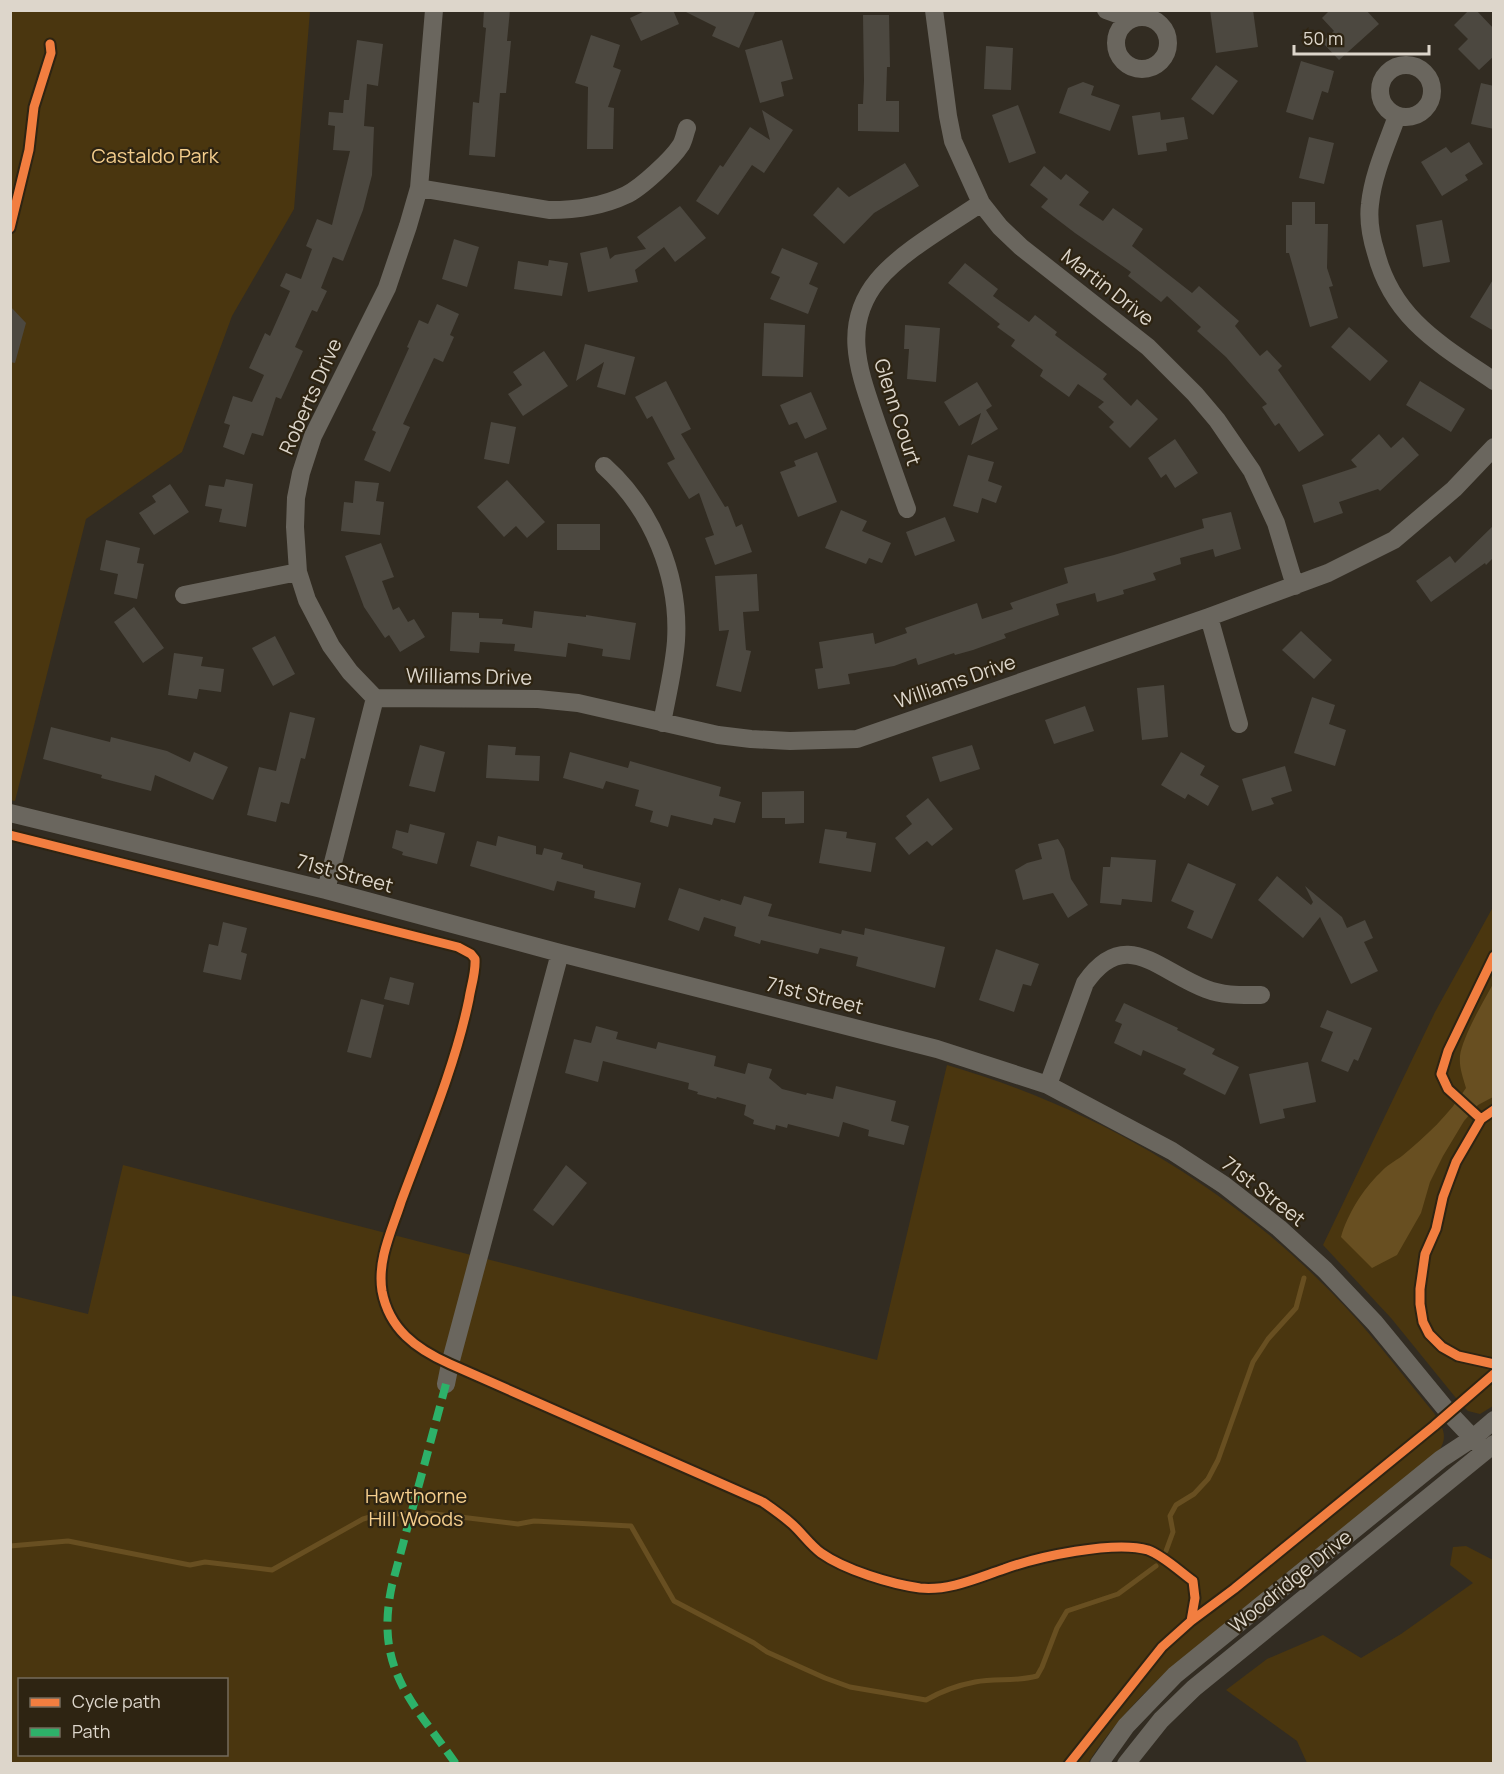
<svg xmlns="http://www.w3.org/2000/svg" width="1504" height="1774" font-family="Manrope,sans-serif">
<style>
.green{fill:#4a360f;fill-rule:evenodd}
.water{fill:#684f21}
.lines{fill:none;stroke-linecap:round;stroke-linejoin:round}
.stream{stroke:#684f21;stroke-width:5}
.building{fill:#4c4840}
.minor{stroke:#6a665e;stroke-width:18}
.quiet{stroke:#2db169;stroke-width:8;stroke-dasharray:15 8;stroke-linecap:butt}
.cycleway-casing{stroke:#2e2412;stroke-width:13}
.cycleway{stroke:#f27e40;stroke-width:9}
.labels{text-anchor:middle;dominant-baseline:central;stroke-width:4.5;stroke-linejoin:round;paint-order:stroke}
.park-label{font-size:20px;fill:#f5ce8d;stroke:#2e2412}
.street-label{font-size:20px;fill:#ddd6cb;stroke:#2e2412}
</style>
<rect width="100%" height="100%" fill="#322c22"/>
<!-- green -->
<path class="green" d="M 10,11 L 310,11 L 294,209 L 232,316 L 182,452 L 86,519 L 15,801 L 10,800 Z
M 1493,907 L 1493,1406 L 1480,1414 L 1468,1411 L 1460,1403 L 1391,1318 L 1323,1245 L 1435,1012 Z
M 947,1065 C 1092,1107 1225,1184 1331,1292 C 1368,1329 1400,1372 1434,1413 C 1443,1427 1449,1437 1438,1452 L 1176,1663 C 1143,1693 1112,1725 1088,1763 L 11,1763 L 10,1295 L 88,1314 L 123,1165 L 877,1360 ZM 20,1680 L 226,1680 L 226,1754 L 20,1754 Z
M 1466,1546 L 1493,1560 L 1493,1763 L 1307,1763 L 1297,1741 L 1226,1690 L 1267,1659 L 1323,1635 L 1361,1658 L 1401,1634 L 1473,1583 L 1450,1565 L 1453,1547 Z"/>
<!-- water -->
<path class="water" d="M 1493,984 L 1493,1097 L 1478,1105 L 1464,1121 L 1443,1156 L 1430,1182 L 1421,1213 L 1397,1255 L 1372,1268 L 1341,1237 C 1347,1215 1363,1189 1380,1173 C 1386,1166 1395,1161 1402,1156 C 1426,1136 1449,1115 1466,1088 C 1463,1077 1459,1068 1460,1056 C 1462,1038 1484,1000 1493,984 Z"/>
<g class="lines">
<!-- stream -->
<path class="stream" d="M 427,1513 L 518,1524 L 534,1521 L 631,1526 L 674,1601 L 754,1643 L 767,1652 L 825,1678 L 850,1687 L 926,1700 C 940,1692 959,1685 975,1682 C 996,1678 1016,1682 1037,1676 L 1042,1667 L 1057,1628 L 1067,1611 L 1118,1594 L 1156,1566
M 10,1546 L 68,1541 L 190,1565 L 205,1562 L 272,1570 L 363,1519 L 377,1515 L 411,1513
M 1166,1551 L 1173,1532 L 1170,1516 L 1176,1505 L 1194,1494 L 1208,1479 L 1218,1460 L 1253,1362 L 1268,1339 L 1296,1308 L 1304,1278"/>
</g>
<!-- building -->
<path class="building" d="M 484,10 L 510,10 L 507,41 L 511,41 L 506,93 L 500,93 L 495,157 L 469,155 L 473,102 L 479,103 L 486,28 L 483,27 Z
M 647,10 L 673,10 L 679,24 L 641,41 L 630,18 Z
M 682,10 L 756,10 L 739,48 L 712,36 L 716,27 Z
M 1210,10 L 1253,10 L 1258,47 L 1216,53 Z
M 1330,10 L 1366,10 L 1379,24 L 1339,60 L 1322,42 L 1334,31 L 1322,18 Z
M 1469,10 L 1476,10 L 1494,29 L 1494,56 L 1479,70 L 1458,49 L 1468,39 L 1454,25 Z
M 863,15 L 889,15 L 890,67 L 887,67 L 886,101 L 899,101 L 899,132 L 858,131 L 858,104 L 863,104 L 864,81 Z
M 591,35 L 620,45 L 613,67 L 621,70 L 608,107 L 614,108 L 613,149 L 587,149 L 588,87 L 575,83 Z
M 357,40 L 383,44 L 378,86 L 367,84 L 364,126 L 374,127 L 372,175 L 363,210 L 343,261 L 333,257 L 321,288 L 327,291 L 317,312 L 312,310 L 295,347 L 303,351 L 281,399 L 276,397 L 263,436 L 252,433 L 244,455 L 223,447 L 230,425 L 224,423 L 233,396 L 252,402 L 264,375 L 249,368 L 265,333 L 270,336 L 290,291 L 280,286 L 286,273 L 301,279 L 312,249 L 306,246 L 317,219 L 332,225 L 350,151 L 333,150 L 335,126 L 328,125 L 329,112 L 343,113 L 344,100 L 349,100 Z
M 782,40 L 793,79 L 781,82 L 784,96 L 760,103 L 745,50 Z
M 986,46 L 1013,48 L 1011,90 L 984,89 Z
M 1301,61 L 1334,71 L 1328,93 L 1322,91 L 1313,120 L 1286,112 Z
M 1216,65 L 1238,81 L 1213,115 L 1191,99 Z
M 1083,82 L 1094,86 L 1091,95 L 1120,105 L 1110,131 L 1059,113 L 1068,88 Z
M 1481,83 L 1494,86 L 1494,129 L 1471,124 Z
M 1018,105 L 1036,153 L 1009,163 L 992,115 Z
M 762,110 L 793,130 L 764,173 L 752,165 L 718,215 L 696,201 L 720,165 L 723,167 L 750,127 L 770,140 Z
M 1160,112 L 1161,120 L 1184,117 L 1188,139 L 1166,143 L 1167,151 L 1138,155 L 1132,116 Z
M 1309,137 L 1334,143 L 1324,184 L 1299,178 Z
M 1469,142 L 1483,164 L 1465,175 L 1468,180 L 1442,196 L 1421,162 L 1446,147 L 1451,153 Z
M 905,163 L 919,186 L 874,213 L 844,244 L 813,215 L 838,187 L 849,197 Z
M 1044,166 L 1061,180 L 1066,174 L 1089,192 L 1079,205 L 1103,221 L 1113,208 L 1143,229 L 1132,246 L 1192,293 L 1199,286 L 1239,321 L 1235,326 L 1260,356 L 1267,350 L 1282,366 L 1278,370 L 1324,435 L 1299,452 L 1279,423 L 1275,426 L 1262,407 L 1267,404 L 1226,357 L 1197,331 L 1201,327 L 1167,296 L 1161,302 L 1128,276 L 1131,272 L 1075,233 L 1041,207 L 1048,199 L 1030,185 Z
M 1292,202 L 1315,202 L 1315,224 L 1328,224 L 1327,268 L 1333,286 L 1329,287 L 1338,318 L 1310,327 L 1289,253 L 1286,253 L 1286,225 L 1292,225 Z
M 680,206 L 706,238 L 675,262 L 664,247 L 635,270 L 638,282 L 588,292 L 580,253 L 607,247 L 610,259 L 615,255 L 646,249 L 637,237 Z
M 1442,220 L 1450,262 L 1423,267 L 1416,225 Z
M 454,239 L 479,247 L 467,287 L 442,279 Z
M 782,248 L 818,263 L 809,284 L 818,288 L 808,314 L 770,299 L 780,277 L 771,273 Z
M 549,260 L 568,263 L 562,296 L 514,289 L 518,261 L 548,266 Z
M 965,263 L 998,289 L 993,296 L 1029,322 L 1035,315 L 1057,332 L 1055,335 L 1107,374 L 1103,379 L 1131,406 L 1137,399 L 1158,419 L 1130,448 L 1109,427 L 1114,422 L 1098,407 L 1104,402 L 1078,384 L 1069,397 L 1040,376 L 1043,370 L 1011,346 L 1015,340 L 997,327 L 1000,324 L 948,283 Z
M 1494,278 L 1494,331 L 1470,317 Z
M 437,304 L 459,314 L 450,335 L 454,337 L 443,362 L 434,358 L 403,424 L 410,427 L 390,472 L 364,460 L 376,432 L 372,430 L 409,348 L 407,347 L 419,320 L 428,324 Z
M 10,306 L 26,323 L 15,363 L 10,362 Z
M 764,323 L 805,325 L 803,377 L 762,376 Z
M 905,325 L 940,328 L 936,382 L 907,379 L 909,349 L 904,349 Z
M 1349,327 L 1388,361 L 1370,381 L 1331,347 Z
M 585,344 L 635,357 L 625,395 L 597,387 L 604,362 L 576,381 Z
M 544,351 L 568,386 L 523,416 L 508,394 L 522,385 L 513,372 Z
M 666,381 L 691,429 L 681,434 L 725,507 L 728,506 L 736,527 L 742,524 L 752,552 L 715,565 L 705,538 L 714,535 L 699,493 L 689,499 L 667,463 L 675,459 L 652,416 L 647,419 L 635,397 Z
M 1420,381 L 1465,409 L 1451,432 L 1406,405 Z
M 977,382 L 992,406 L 986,410 L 998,429 L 971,445 L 981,413 L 959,426 L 944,402 Z
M 811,392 L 827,429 L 805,439 L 797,422 L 789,425 L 780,405 Z
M 491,422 L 516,427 L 509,464 L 484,459 Z
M 1379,434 L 1391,448 L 1403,437 L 1419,455 L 1380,491 L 1378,489 L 1339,502 L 1343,513 L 1314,523 L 1302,485 L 1357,467 L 1351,460 Z
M 1175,439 L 1198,473 L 1175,488 L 1166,474 L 1161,478 L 1148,458 Z
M 817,452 L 837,502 L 798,517 L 780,472 L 796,466 L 794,461 Z
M 968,455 L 994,462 L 988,481 L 1002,486 L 996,503 L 982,498 L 978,513 L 953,506 Z
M 226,479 L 253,484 L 246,527 L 219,522 L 222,509 L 205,506 L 209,485 L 224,487 Z
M 507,480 L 545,522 L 527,538 L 516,526 L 504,537 L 477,507 Z
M 355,481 L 379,483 L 376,501 L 384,502 L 380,535 L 341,531 L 344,502 L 353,503 Z
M 170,484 L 189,512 L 154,535 L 139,513 L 156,502 L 152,496 Z
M 841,510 L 867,521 L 862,531 L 891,543 L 882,563 L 869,558 L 866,564 L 825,548 Z
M 1231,512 L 1241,549 L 1215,557 L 1213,549 L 1180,558 L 1181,564 L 1153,573 L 1156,580 L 1123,590 L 1124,594 L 1097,602 L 1095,593 L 1056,604 L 1059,615 L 1004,634 L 1006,638 L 973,650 L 955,655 L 954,653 L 918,665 L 916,658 L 894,666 L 848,674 L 850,684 L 818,689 L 815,669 L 823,668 L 819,642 L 873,633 L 875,644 L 907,633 L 905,628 L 977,603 L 982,619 L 1013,609 L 1010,603 L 1068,583 L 1064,568 L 1114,555 L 1204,528 L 1202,519 Z
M 945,517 L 955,541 L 915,556 L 906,532 Z
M 557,524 L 600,524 L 600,550 L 557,550 Z
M 1494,525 L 1494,557 L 1486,565 L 1485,563 L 1431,602 L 1416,581 L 1450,556 L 1455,563 Z
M 106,540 L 140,548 L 137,563 L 144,564 L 137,599 L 114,594 L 118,574 L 100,570 Z
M 381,543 L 394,577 L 382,581 L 393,610 L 399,607 L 408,622 L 414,619 L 425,637 L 400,652 L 389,635 L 385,638 L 364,607 L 345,556 Z
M 757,574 L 759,611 L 743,612 L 746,650 L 751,651 L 741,692 L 716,686 L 729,630 L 719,631 L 715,576 Z
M 134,607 L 164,648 L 143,663 L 114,622 Z
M 534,611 L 586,617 L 586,615 L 636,623 L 630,660 L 602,656 L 603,649 L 568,643 L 566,657 L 514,651 L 515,644 L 480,642 L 479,653 L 450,651 L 452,612 L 479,613 L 479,618 L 503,619 L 502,624 L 532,628 Z
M 1301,631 L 1332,660 L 1314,679 L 1282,650 Z
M 275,636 L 295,674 L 273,686 L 252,648 Z
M 174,653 L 203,657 L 201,666 L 224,669 L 221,692 L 199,689 L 197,699 L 168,695 Z
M 1164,685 L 1168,737 L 1142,740 L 1137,688 Z
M 1312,697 L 1335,705 L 1329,724 L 1346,730 L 1335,766 L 1294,753 Z
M 1085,706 L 1094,731 L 1054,744 L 1045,720 Z
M 290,712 L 315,718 L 305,759 L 301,758 L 289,804 L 281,802 L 276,822 L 247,815 L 259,767 L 276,771 Z
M 51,727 L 110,742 L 111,737 L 167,751 L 190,762 L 194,752 L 228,767 L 213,800 L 155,775 L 151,791 L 101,778 L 102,775 L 43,759 Z
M 420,745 L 445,752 L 435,792 L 409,786 Z
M 488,745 L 516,747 L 515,755 L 540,756 L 539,781 L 486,778 Z
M 972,745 L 980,769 L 940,782 L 932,757 Z
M 570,752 L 628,768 L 630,761 L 721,787 L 719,796 L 741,802 L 735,823 L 714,818 L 712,825 L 671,815 L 668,827 L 650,822 L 653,811 L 635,806 L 639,790 L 606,781 L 603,789 L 563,778 Z
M 1181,752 L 1205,766 L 1200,775 L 1219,786 L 1208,806 L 1188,794 L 1185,799 L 1161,785 Z
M 1285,766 L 1292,791 L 1271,798 L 1274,804 L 1252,811 L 1242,779 Z
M 804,791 L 804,823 L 785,824 L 785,818 L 762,818 L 762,792 Z
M 928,798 L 953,829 L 932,846 L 927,841 L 909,855 L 895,838 L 912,824 L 906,816 Z
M 410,824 L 445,833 L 437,864 L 402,855 L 403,852 L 392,848 L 396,830 L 408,833 Z
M 825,829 L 847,832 L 846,838 L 876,843 L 871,872 L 819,863 Z
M 498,836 L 536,846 L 536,854 L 542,855 L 544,848 L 563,853 L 561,859 L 583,865 L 583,868 L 641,883 L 635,908 L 594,898 L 595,891 L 557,881 L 554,891 L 470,866 L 477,841 L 496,846 Z
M 1058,839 L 1064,849 L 1071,879 L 1088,905 L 1068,918 L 1053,893 L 1023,900 L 1015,870 L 1027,863 L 1042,859 L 1038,844 Z
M 1111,857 L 1156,860 L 1152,902 L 1122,899 L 1121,905 L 1100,903 L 1103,867 L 1110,867 Z
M 1188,863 L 1236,884 L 1212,939 L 1187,928 L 1194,911 L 1171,901 Z
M 1277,876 L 1311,905 L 1313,902 L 1305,886 L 1342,917 L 1347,928 L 1365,920 L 1373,938 L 1364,942 L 1378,971 L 1351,984 L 1320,917 L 1303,938 L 1258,900 Z
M 679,888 L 720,901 L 721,899 L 741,905 L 744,896 L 772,904 L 768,916 L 841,934 L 842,930 L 864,935 L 865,928 L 945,947 L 935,988 L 856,966 L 858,957 L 820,948 L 818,954 L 761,940 L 760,944 L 734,936 L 736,927 L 704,917 L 699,931 L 668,920 Z
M 223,922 L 247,928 L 241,952 L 247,954 L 241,980 L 203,972 L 209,944 L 218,946 Z
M 996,949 L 1039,964 L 1031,986 L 1023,984 L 1014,1012 L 979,1000 Z
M 390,977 L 414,983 L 409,1005 L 384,999 Z
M 361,999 L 384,1005 L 371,1058 L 347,1052 Z
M 1124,1003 L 1178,1028 L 1177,1030 L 1215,1049 L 1212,1054 L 1239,1067 L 1225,1095 L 1183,1074 L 1186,1069 L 1143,1050 L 1141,1056 L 1114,1043 L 1122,1024 L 1115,1021 Z
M 1327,1010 L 1372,1028 L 1358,1061 L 1354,1059 L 1348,1072 L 1321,1061 L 1333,1032 L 1320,1027 Z
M 596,1026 L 618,1032 L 616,1039 L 656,1049 L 658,1042 L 716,1056 L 714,1066 L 745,1074 L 748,1063 L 772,1069 L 769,1078 L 782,1089 L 806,1095 L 807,1093 L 833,1099 L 836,1086 L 896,1101 L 891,1121 L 909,1126 L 904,1145 L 868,1136 L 869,1130 L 843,1122 L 839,1137 L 788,1124 L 787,1128 L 776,1125 L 775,1130 L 753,1124 L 754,1120 L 744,1115 L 746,1105 L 717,1097 L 716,1099 L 697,1094 L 698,1092 L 688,1089 L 689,1083 L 603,1061 L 598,1082 L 565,1073 L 574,1039 L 591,1043 Z
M 1308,1062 L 1316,1102 L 1283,1109 L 1285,1118 L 1260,1124 L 1249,1074 Z
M 566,1165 L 587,1183 L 553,1226 L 533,1210 Z"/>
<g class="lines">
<!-- minor -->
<path class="minor" d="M 934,10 L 948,116 L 953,141 L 981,203 L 1000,227 L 1021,247 L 1148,347 L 1195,394 L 1217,420 L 1252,471 L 1276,523 L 1295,586
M 1106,10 L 1131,19
M1116 43a26 26 0 1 1 52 0a26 26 0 1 1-52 0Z
M1380 91a26 26 0 1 1 52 0a26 26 0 1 1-52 0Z
M 1397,116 C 1387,144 1373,174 1370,204 C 1368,220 1371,237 1376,253 C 1393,319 1441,345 1494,381
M 419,188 L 549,210 C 574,210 603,206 626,195 C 641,188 672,159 681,145 C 684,140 685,133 687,128
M 604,466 C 652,509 680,576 676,641 C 674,668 667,696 662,723
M 907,509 C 897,482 888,455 878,427 C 861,376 839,327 878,280 C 902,251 949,225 981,203
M 184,595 L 298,572
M 1209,617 L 1239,724
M 375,698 L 538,699 L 578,703 L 718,735 L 751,739 L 790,741 L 857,739 L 1209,617 L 1328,573 L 1394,540 L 1454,489 L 1494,447
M 10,813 L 326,890 L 560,953 L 937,1049 L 1048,1085 L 1172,1151 L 1224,1185 L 1279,1228 L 1325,1270 L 1375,1323 L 1449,1413 L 1485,1451
M 326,890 L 375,698 L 350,672 L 331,646 L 307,600 L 298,572 L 295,527 L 296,498 L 301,473 L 313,436 L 387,288 L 408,226 L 419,188 L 434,10
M 1048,1085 L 1085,983 C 1125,925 1158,971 1206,989 C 1224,996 1242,995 1261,995
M 446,1384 L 450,1364 L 560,953
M 1099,1764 L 1126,1726 L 1175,1675 L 1441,1459 L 1473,1438 L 1494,1420
M 1126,1764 L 1161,1720 L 1194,1688 L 1494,1444"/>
<!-- quiet -->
<path class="quiet" d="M 446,1384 L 392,1585 C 374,1669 412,1701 456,1764"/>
<defs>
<path id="cycleway" d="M 10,228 L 29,150 L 34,107 L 51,53 L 50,44
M 10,835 L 458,947 L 471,954 L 475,959 C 476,972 471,986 469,999 C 455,1067 425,1137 401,1202 C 392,1230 377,1260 382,1291 C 389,1329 416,1349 450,1364 L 763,1502 C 773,1509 783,1516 792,1524 C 802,1533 810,1545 821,1553 C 845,1570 891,1584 920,1588 C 949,1591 977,1578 1004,1569 C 1037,1557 1114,1540 1148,1550 C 1164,1556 1179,1571 1193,1581 L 1195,1598 L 1191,1621
M 1494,1110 L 1481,1119 L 1456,1162 L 1443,1197 L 1436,1229 L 1425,1254 L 1420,1289 L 1420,1304 L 1423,1322 L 1429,1334 L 1442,1347 L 1458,1356 L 1494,1364
M 1481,1119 L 1448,1089 L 1441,1074 L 1448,1051 L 1494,956
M 1069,1764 L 1162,1647 L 1191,1621 L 1234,1589 L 1434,1426 L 1494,1374"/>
</defs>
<!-- cycleway casing -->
<use href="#cycleway" class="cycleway-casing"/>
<!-- cycleway -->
<use href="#cycleway" class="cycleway"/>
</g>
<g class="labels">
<!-- park labels -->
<g class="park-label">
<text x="155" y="155">Castaldo Park</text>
<text x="416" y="1495">Hawthorne<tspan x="416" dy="23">Hill Woods</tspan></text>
</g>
<!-- street labels -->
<g class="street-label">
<text transform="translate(1108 287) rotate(38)">Martin Drive</text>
<text transform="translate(310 396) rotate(-66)">Roberts Drive</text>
<text transform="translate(898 412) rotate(72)">Glenn Court</text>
<text transform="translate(469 676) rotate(1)">Williams Drive</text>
<text transform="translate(955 681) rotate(-19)">Williams Drive</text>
<text transform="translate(345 873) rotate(15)">71st Street</text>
<text transform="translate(815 995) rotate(14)">71st Street</text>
<text transform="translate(1264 1191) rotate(38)">71st Street</text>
<text transform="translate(1290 1581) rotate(-39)">Woodridge Drive</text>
</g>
</g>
<!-- border -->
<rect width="1504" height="1774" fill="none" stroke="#ddd6cb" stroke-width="24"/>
<!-- legend -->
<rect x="18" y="1678" width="210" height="78" fill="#2e2412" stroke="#746b5c" stroke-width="1.5"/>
<rect x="30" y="1698" width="30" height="9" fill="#f27e40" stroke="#746b5c" stroke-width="1.5"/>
<text x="72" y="1708" font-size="18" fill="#ddd6cb">Cycle path</text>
<rect x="30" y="1728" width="30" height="9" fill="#2db169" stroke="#746b5c" stroke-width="1.5"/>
<text x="72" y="1738" font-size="18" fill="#ddd6cb">Path</text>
<!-- scale -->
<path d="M1294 45v9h135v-9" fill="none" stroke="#ddd6cb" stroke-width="3"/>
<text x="1303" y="45" font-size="18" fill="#ddd6cb" stroke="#2e2412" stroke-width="4.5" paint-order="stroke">50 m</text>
</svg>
